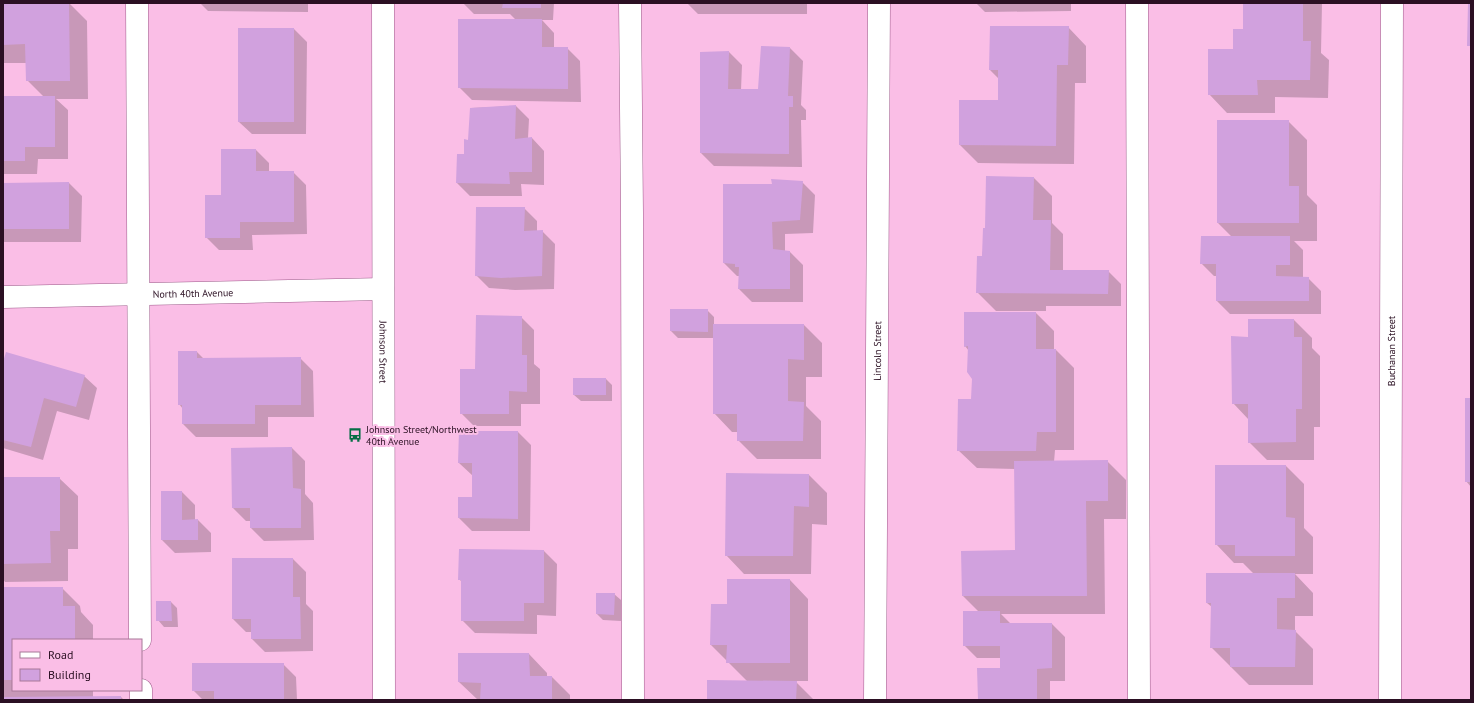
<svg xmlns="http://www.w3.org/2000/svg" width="1474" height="703" font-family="'PT Sans',sans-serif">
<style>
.shadow{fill:#0003}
.building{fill:#d1a1de}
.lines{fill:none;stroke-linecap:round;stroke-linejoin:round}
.minor-casing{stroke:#9d5a8a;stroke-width:23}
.minor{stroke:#fff;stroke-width:22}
.labels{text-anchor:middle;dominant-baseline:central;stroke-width:4;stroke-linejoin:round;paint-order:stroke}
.street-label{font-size:10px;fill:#2b1023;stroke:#fabee6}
.poi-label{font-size:10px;fill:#2b1023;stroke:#fabee6;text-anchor:start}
</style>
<rect width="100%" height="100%" fill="#fabee6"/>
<!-- shadow -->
<path class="shadow" d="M 3,3 L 69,3 L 87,21 L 88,99 L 56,99 L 68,110 L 68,159 L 38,159 L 37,174 L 3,174 L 3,97 L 44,97 L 27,80 L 26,63 L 3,63 Z
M 200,3 L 308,3 L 308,12 L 208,11 Z
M 463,3 L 554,3 L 553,20 L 542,20 L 554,33 L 554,48 L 567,48 L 580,61 L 581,102 L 472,100 L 459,87 L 516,20 L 510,14 L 474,14 Z
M 687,3 L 807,3 L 807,14 L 698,14 Z
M 976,3 L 1071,3 L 1071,11 L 985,12 Z
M 1244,3 L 1322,3 L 1321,53 L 1329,60 L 1328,98 L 1275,97 L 1275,113 L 1227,113 L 1209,94 L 1244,30 Z
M 1068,27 L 1086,46 L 1086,83 L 1075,83 L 1074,164 L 978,163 L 960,145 L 999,101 L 999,79 L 990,70 Z
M 294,29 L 307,42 L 306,134 L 252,134 L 239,122 Z
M 790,48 L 803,61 L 801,105 L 806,110 L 806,120 L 801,120 L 802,167 L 714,166 L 701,153 L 729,52 L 742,65 L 741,90 L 759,90 Z
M 516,106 L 529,119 L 528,138 L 532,138 L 544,151 L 544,185 L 521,184 L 522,196 L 470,196 L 457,183 L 469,141 L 471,108 Z
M 1288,121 L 1307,140 L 1307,195 L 1317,205 L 1317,241 L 1294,241 L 1303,250 L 1303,278 L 1308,278 L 1321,291 L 1321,314 L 1230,314 L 1217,301 L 1217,276 L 1214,276 L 1201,263 L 1232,237 L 1218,223 Z
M 256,150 L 269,163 L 269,172 L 293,172 L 306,185 L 307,234 L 252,235 L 253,250 L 219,250 L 206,237 L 222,196 Z
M 1034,178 L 1052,196 L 1052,223 L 1063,234 L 1063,271 L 1108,271 L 1121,284 L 1121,306 L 1046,306 L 1046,311 L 996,311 L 977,292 L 986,229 Z
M 802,182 L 815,195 L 813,233 L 785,234 L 785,252 L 790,252 L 803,265 L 803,302 L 752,302 L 739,289 L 739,276 L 737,276 L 724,263 L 773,185 Z
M 69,183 L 82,196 L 81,242 L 3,242 L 3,184 Z
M 524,208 L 537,221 L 537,231 L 542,231 L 555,244 L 554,289 L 515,290 L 489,288 L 476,275 Z
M 707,310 L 714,317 L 714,325 L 804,325 L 822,343 L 822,377 L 806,377 L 806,406 L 821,421 L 821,459 L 757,459 L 738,440 L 738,432 L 732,432 L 714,413 L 714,338 L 678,338 L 671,331 Z
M 1036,313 L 1054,331 L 1054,350 L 1056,350 L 1074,368 L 1074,450 L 1055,450 L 1054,462 L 1107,461 L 1126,480 L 1126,519 L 1104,519 L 1105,614 L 1001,614 L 1011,624 L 1052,624 L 1065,637 L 1065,681 L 1050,681 L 1050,700 L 979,700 L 1001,669 L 1001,658 L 977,658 L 964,645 L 979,612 L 963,596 L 1016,551 L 1015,469 L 977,468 L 958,450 L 972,400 L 973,379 L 969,351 L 965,346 Z
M 521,317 L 534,330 L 534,364 L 540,369 L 540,404 L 521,404 L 521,426 L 474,426 L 461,413 L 476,370 Z
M 1294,320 L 1312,338 L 1312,348 L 1320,356 L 1320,427 L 1314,427 L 1314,460 L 1267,460 L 1249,442 L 1249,420 L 1233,403 L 1249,338 Z
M 197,352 L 204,359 L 300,358 L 313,371 L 314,417 L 268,417 L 268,437 L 196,437 L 183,424 L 183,409 L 179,404 Z
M 3,366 L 84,376 L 97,388 L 89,420 L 57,411 L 43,460 L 3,448 Z
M 606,379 L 612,385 L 612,401 L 581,401 L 574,395 Z
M 1471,399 L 1471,487 L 1466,481 Z
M 518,432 L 531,445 L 530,531 L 472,531 L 459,518 L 473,498 L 473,476 L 459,463 Z
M 292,448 L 305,461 L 305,494 L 313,503 L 314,540 L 264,541 L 251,528 L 251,521 L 246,521 L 233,508 Z
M 1286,466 L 1304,484 L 1304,528 L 1313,537 L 1313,574 L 1295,574 L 1313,593 L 1313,616 L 1295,616 L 1295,631 L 1313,649 L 1313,685 L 1249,685 L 1211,647 L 1212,607 L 1207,603 L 1254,574 L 1243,563 L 1234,563 L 1216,544 Z
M 809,475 L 827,493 L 827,525 L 812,524 L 811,574 L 744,574 L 726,555 Z
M 3,478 L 59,478 L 78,496 L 78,549 L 68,549 L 68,581 L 5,582 L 3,579 Z
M 182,492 L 195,505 L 195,520 L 198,520 L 211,533 L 211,552 L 175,553 L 162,540 Z
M 544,551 L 557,564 L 556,616 L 537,615 L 537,634 L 475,633 L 462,620 L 462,582 L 459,579 Z
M 293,559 L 306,572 L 306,604 L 313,611 L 313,651 L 265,652 L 252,639 L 252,632 L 246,632 L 233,619 Z
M 790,580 L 808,599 L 808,681 L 795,681 L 814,700 L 708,700 L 747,681 L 711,645 L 728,605 Z
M 3,588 L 62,588 L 80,606 L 81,612 L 93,625 L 93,640 L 13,640 L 13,690 L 93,690 L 93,697 L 121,697 L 124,700 L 3,700 L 3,698 L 5,698 L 3,696 Z
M 614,594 L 621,600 L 621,621 L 603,620 L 597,614 Z
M 171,602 L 177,608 L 178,627 L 164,627 L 158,620 Z
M 529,654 L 547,673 L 547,677 L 552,677 L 570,695 L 570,700 L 478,700 L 459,682 Z
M 283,664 L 296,677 L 297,700 L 203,700 L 193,690 Z"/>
<!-- building -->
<path class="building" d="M 3,3 L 69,3 L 70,81 L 26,81 L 25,44 L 3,45 Z
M 503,3 L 541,3 L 541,8 L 502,8 Z
M 1243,3 L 1303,3 L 1303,41 L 1311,41 L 1310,80 L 1257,80 L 1258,95 L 1208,95 L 1208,49 L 1233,49 L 1233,29 L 1243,29 Z
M 1468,3 L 1471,3 L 1471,46 L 1467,46 Z
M 458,19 L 542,19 L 542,47 L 568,47 L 568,89 L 458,88 Z
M 990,26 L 1069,26 L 1068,65 L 1057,65 L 1056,146 L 959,145 L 959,100 L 998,100 L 998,70 L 989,70 Z
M 238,28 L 294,28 L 294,122 L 238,122 Z
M 761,46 L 790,47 L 788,96 L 793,96 L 793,107 L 789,107 L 789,154 L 700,153 L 700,52 L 729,51 L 728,89 L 758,89 Z
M 3,96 L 55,96 L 55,147 L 25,147 L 25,161 L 3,161 Z
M 516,105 L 515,139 L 532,137 L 532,172 L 509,172 L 510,184 L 456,183 L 457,154 L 464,154 L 464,139 L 468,140 L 470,108 Z
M 1217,120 L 1289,120 L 1289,186 L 1299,186 L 1299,223 L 1217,223 Z
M 221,149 L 256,149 L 256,171 L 294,171 L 294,222 L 240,222 L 240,238 L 205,238 L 205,195 L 221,195 Z
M 986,176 L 1034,177 L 1033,220 L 1051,220 L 1050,270 L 1109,270 L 1108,294 L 976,293 L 977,256 L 982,256 L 983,228 L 985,228 Z
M 771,179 L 803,181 L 800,220 L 772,222 L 773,249 L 790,251 L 790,289 L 738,289 L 739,267 L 735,267 L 735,264 L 723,263 L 723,184 L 772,184 Z
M 69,182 L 69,229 L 3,229 L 3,183 Z
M 476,207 L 525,207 L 524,231 L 543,230 L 542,276 L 501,278 L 475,276 Z
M 1201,236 L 1290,236 L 1290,265 L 1276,265 L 1276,276 L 1309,277 L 1309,301 L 1216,301 L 1216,264 L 1200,264 Z
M 670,309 L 708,309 L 708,332 L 670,331 Z
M 964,312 L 1036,312 L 1036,349 L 1056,349 L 1056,432 L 1037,432 L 1036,451 L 957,451 L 958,399 L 971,399 L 972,379 L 967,372 L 968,346 L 964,347 Z
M 476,315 L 522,316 L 522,355 L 527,355 L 527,392 L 509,391 L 509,414 L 460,414 L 460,369 L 475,369 Z
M 1248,319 L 1294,319 L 1294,337 L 1302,337 L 1302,409 L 1296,409 L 1296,442 L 1248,443 L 1248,404 L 1232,404 L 1231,336 L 1248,337 Z
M 713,324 L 804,324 L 804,360 L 788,359 L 788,401 L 804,402 L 803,441 L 737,441 L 737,414 L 713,414 Z
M 178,351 L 197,351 L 197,358 L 301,357 L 301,405 L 255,405 L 255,424 L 182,424 L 182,405 L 178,405 Z
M 6,352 L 85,375 L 76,407 L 44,398 L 31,447 L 3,440 L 3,362 Z
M 573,378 L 606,378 L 606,395 L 573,395 Z
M 1465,398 L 1471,398 L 1471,482 L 1465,482 Z
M 459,431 L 518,431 L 518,519 L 458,518 L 458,497 L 472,497 L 472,463 L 458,463 Z
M 292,447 L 293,488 L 301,489 L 301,528 L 250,528 L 250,508 L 232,508 L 231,448 Z
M 1108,460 L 1108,501 L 1086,501 L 1087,596 L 962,596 L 961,551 L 1015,550 L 1014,461 Z
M 1215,465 L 1286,465 L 1286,517 L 1295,518 L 1295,556 L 1235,556 L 1235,545 L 1215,545 Z
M 726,473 L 809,474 L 809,507 L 794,506 L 793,556 L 725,556 Z
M 3,477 L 60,477 L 60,531 L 50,531 L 51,563 L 3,564 Z
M 161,491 L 182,491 L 182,520 L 198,519 L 198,540 L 161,540 Z
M 459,549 L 544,550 L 544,603 L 524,603 L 524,621 L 461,621 L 461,580 L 458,580 Z
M 232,558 L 293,558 L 293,597 L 300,597 L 301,639 L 251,639 L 251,619 L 232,619 Z
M 1206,573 L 1295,573 L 1295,598 L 1277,598 L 1277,629 L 1296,630 L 1295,667 L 1230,667 L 1230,648 L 1210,648 L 1211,603 L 1206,603 Z
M 727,579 L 790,579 L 790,663 L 726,663 L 727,645 L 710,645 L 711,604 L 727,604 Z
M 3,587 L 63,587 L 63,606 L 75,606 L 75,640 L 13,640 L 13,680 L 3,680 Z
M 596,593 L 615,593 L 614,615 L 596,614 Z
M 156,601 L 171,601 L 172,621 L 156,621 Z
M 963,611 L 1000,611 L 1000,623 L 1052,623 L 1052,668 L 1037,669 L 1037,700 L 978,700 L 977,668 L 1000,668 L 1000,646 L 963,646 Z
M 458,653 L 529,653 L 530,676 L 552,676 L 552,700 L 480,700 L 481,683 L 458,682 Z
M 192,663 L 284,663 L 284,700 L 214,700 L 214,691 L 192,691 Z
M 707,680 L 797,681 L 796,700 L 707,700 Z
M 121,696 L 121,700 L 3,700 L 3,697 Z"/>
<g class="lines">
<defs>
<g id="minor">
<path d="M 137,3 L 140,640"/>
<path id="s1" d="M 383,3 L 384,700"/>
<path d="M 630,3 L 632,213 L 633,700"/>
<path d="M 1137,3 L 1139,700"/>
<path id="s2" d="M 3,297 L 383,289"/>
<path d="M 141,690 L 141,700"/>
<path id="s3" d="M 875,700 L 879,3"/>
<path id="s4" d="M 1390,700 L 1392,3"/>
</g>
</defs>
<!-- minor casing -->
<use href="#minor" class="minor-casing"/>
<!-- minor -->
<use href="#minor" class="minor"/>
</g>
<!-- icons -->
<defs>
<symbol id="bus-bare" viewBox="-9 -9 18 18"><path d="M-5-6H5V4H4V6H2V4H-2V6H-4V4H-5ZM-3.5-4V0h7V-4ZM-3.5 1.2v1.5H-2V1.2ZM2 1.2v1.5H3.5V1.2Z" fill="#056e45" stroke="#fabee6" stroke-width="2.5" paint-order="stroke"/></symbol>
</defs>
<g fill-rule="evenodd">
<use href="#bus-bare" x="345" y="425" width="20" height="20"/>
</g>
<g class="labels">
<!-- street labels -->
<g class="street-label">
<text stroke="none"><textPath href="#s2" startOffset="190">North 40th Avenue</textPath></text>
<text stroke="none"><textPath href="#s1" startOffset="349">Johnson Street</textPath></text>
<text stroke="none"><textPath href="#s3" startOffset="349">Lincoln Street</textPath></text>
<text stroke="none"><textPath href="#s4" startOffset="349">Buchanan Street</textPath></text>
</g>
<!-- poi labels -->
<g class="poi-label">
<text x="366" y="429">Johnson Street/Northwest<tspan x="366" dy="12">40th Avenue</tspan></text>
</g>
</g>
<!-- border -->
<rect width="1474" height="703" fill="none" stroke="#2b1023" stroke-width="8"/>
<!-- legend -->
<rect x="12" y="639" width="130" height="52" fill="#fabee6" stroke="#a77898"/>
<rect x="20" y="652" width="20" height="6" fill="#ffffff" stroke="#a77898"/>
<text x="48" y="659" font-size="12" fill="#2b1023">Road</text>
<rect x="20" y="669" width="20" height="12" fill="#d1a1de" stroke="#a77898"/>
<text x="48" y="679" font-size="12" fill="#2b1023">Building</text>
</svg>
